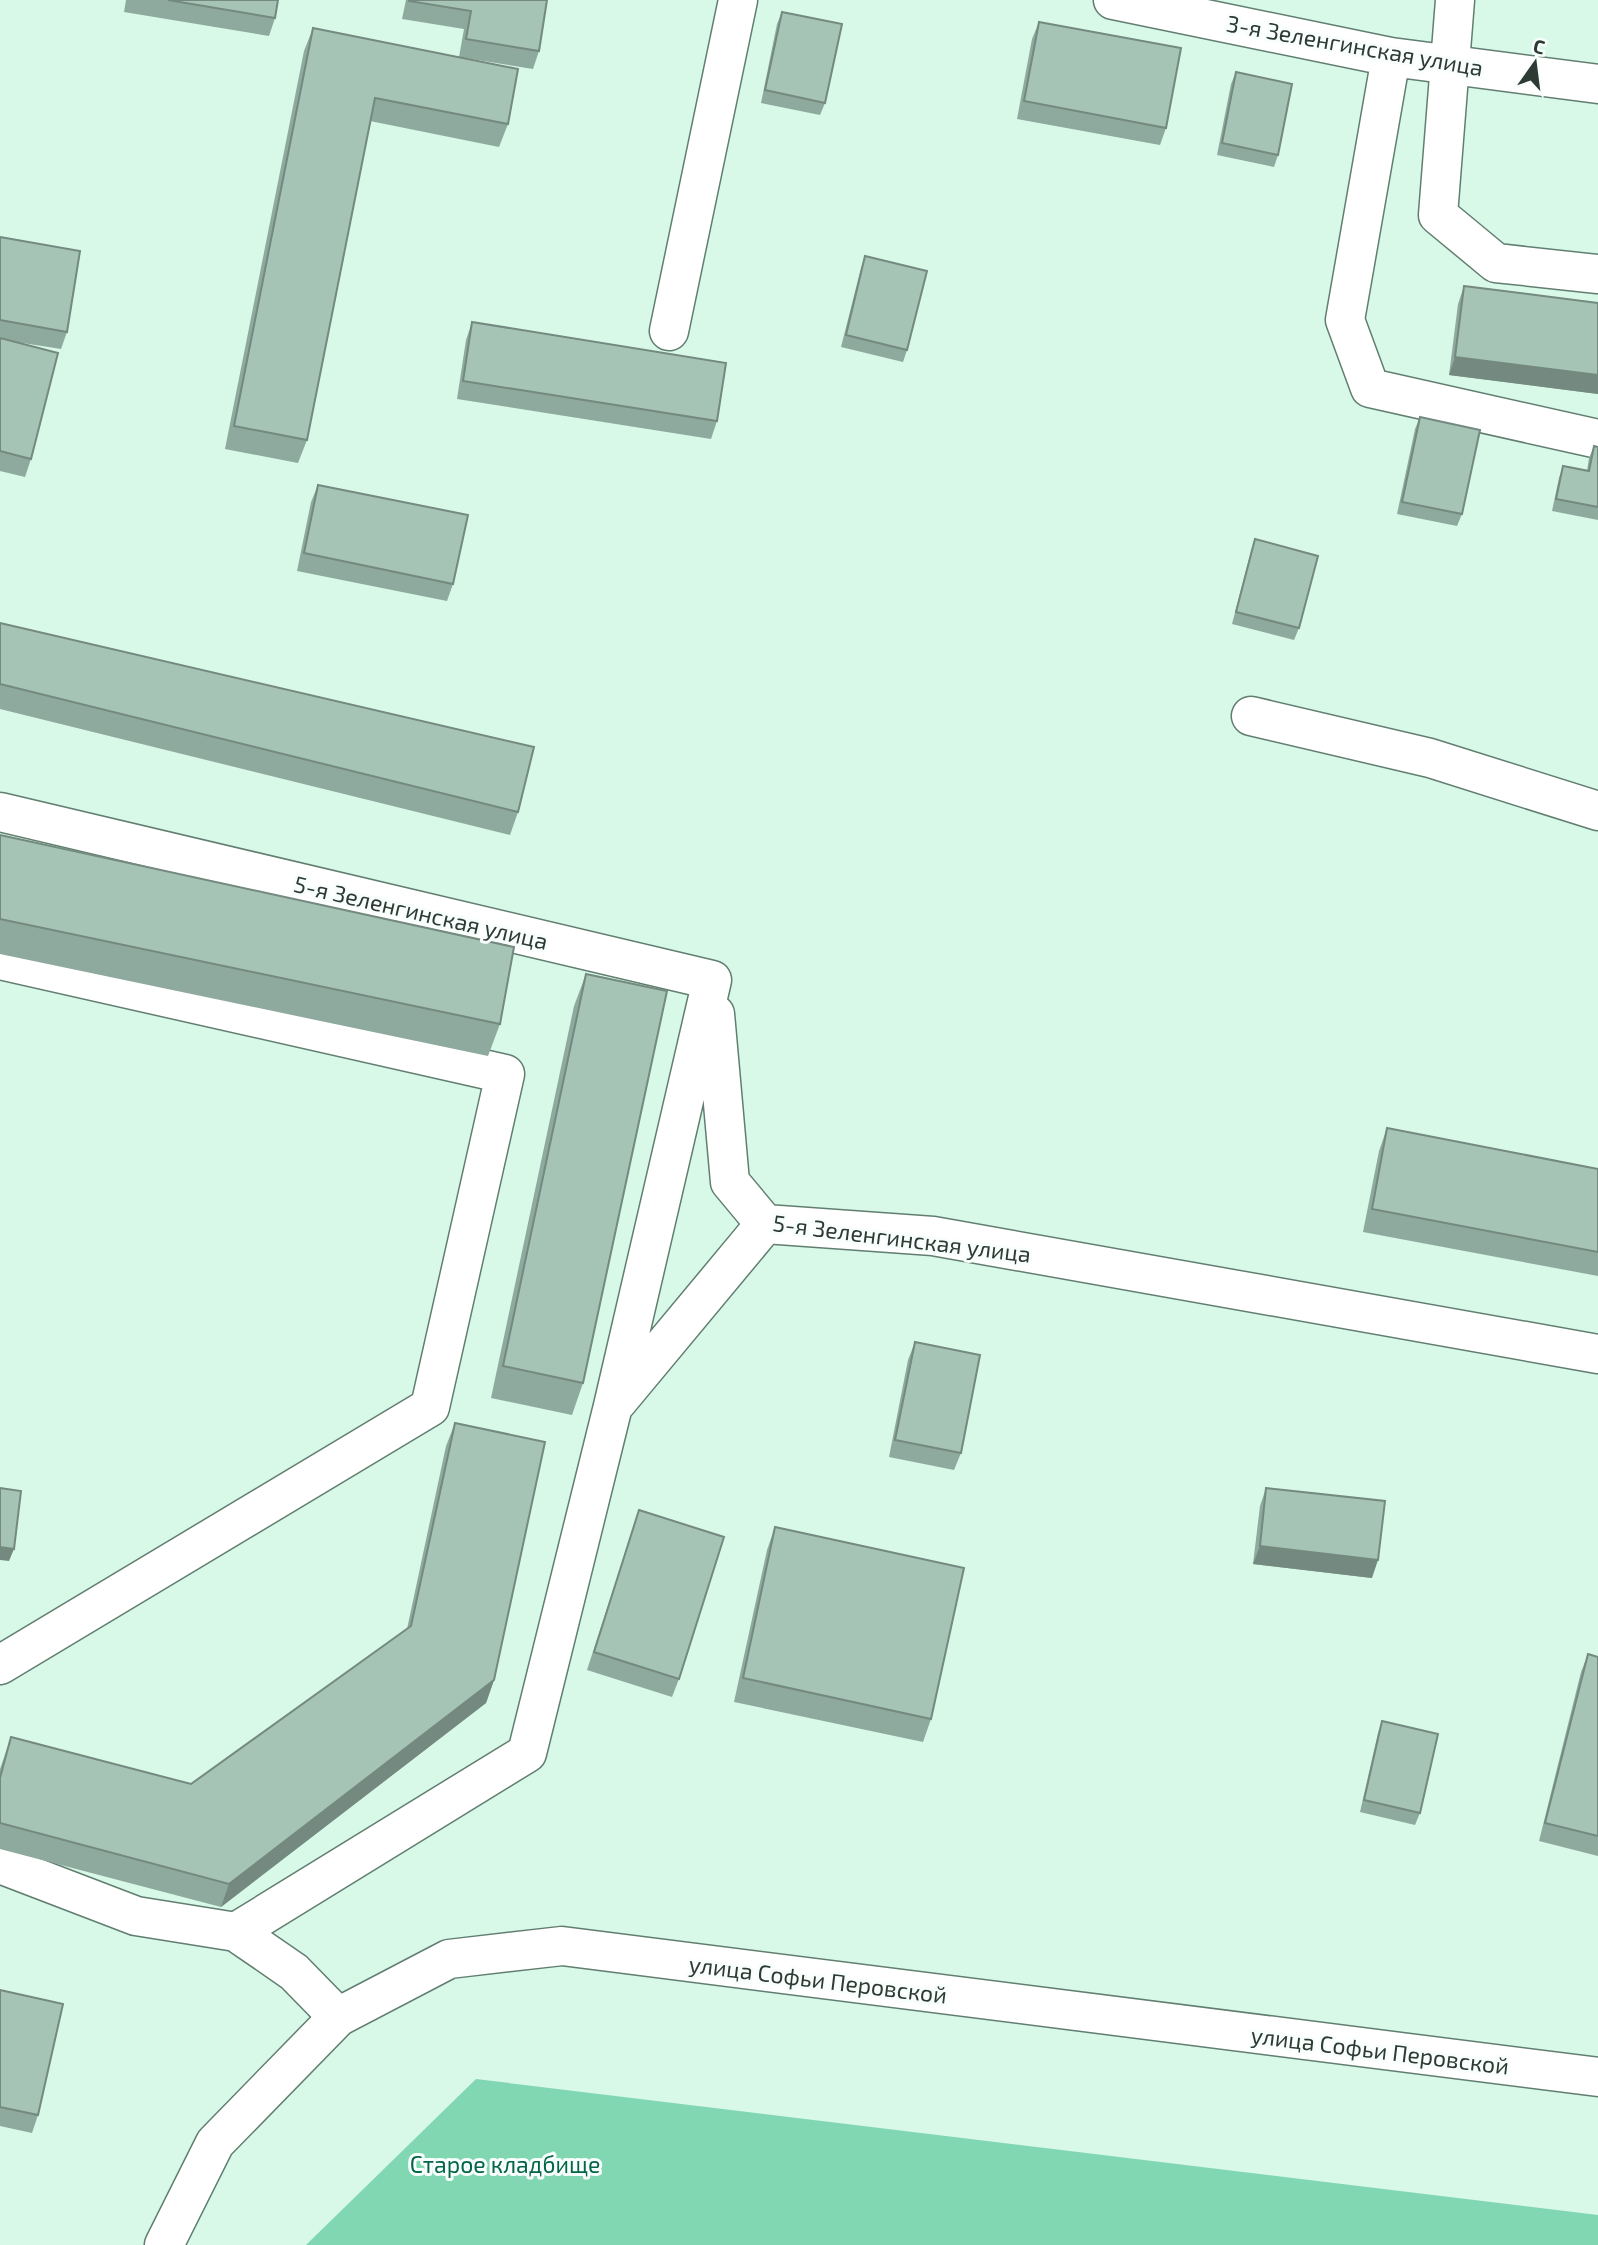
<svg xmlns="http://www.w3.org/2000/svg" width="1598" height="2245" font-family="'Exo 2',sans-serif">
<style>
.green{fill:#82d7b3}
.lines{fill:none;stroke-linecap:round;stroke-linejoin:round}
.minor-casing{stroke:#617e71;stroke-width:41}
.major-casing{stroke:#617e71;stroke-width:41}
.minor{stroke:#fff;stroke-width:38}
.major{stroke:#fff;stroke-width:38}
.wall{fill:#8ea99d}
.shaded-wall{fill:#74897f}
.building{fill:#a5c4b6;stroke:#74897f;stroke-width:2}
.labels{text-anchor:middle;dominant-baseline:central;stroke-width:6;stroke-linejoin:round;paint-order:stroke}
.street-label{font-size:23px;fill:#2e3b35;stroke:#f8fefb}
.park-label{font-size:23px;fill:#056548;stroke:#f8fefb}
</style>
<rect width="100%" height="100%" fill="#d8f8e8"/>
<!-- green -->
<path class="green" d="M 476,2079 L 1598,2215 L 1598,2245 L 306,2245 Z"/>
<g class="lines">
<defs>
<path id="minor" d="M 1113,0 L 1391,57 L 1598,84
M 1455,0 L 1438,215 L 1496,263 L 1598,274
M 1391,57 L 1345,320 L 1370,388 L 1598,439
M 669,331 L 738,0
M 1251,716 L 1430,758 L 1598,811
M 0,812 L 712,980
M 0,960 L 505,1074 L 430,1407 L 0,1665
M 715,1014 L 730,1182 L 765,1224 L 933,1236 L 1598,1354
M 617,1402 L 765,1224
M 0,1864 L 136,1916 L 236,1932
M 338,2017 L 294,1972 L 236,1932 L 527,1753 L 613,1406 L 712,980"/>
<path id="major" d="M 164,2245 L 215,2143 L 338,2017 L 449,1959 L 562,1946 L 1598,2077"/>
</defs>
<!-- minor casing -->
<use href="#minor" class="minor-casing"/>
<!-- major casing -->
<use href="#major" class="major-casing"/>
<!-- minor -->
<use href="#minor" class="minor"/>
<!-- major -->
<use href="#major" class="major"/>
</g>
<!-- wall -->
<path class="wall" d="M 126,0 L 278,0 L 275,18 L 269,36 L 124,12 Z
M 406,0 L 547,0 L 539,51 L 533,69 L 459,57 L 464,29 L 402,19 Z
M 782,12 L 825,103 L 820,115 L 761,103 L 777,24 Z
M 1039,22 L 1166,128 L 1160,145 L 1017,119 L 1032,39 Z
M 313,28 L 508,124 L 499,147 L 370,121 L 307,440 L 298,463 L 225,449 L 304,51 Z
M 1236,72 L 1278,155 L 1274,167 L 1217,155 L 1231,84 Z
M 0,237 L 67,332 L 61,349 L 10,341 L 31,459 L 25,477 L 0,471 Z
M 865,256 L 907,350 L 903,362 L 841,347 L 861,268 Z
M 1464,286 L 1598,303 L 1598,394 L 1449,375 L 1458,304 Z
M 472,322 L 717,421 L 711,439 L 457,399 L 466,340 Z
M 1420,417 L 1462,514 L 1457,526 L 1397,514 L 1415,429 Z
M 1594,446 L 1598,447 L 1598,520 L 1552,511 L 1559,478 L 1563,466 L 1587,471 L 1589,458 Z
M 318,485 L 453,584 L 447,601 L 297,571 L 311,502 Z
M 1255,539 L 1299,628 L 1294,640 L 1232,624 L 1251,551 Z
M 0,623 L 518,812 L 510,835 L 0,709 Z
M 0,835 L 500,1024 L 488,1056 L 0,954 Z
M 586,974 L 583,1383 L 572,1415 L 491,1398 L 574,1006 Z
M 1387,1128 L 1598,1169 L 1598,1276 L 1363,1232 L 1379,1151 Z
M 915,1342 L 961,1453 L 954,1470 L 889,1457 L 908,1360 Z
M 455,1423 L 494,1680 L 486,1703 L 221,1907 L 0,1849 L 0,1769 L 11,1737 L 191,1784 L 407,1629 L 446,1446 Z
M 1266,1488 L 1372,1578 L 1253,1564 L 1260,1506 Z
M 639,1510 L 679,1679 L 672,1697 L 587,1670 Z
M 775,1527 L 931,1719 L 923,1742 L 734,1702 L 767,1550 Z
M 1588,1654 L 1598,1657 L 1598,1856 L 1539,1841 L 1581,1672 Z
M 1382,1721 L 1420,1813 L 1415,1825 L 1360,1812 L 1378,1733 Z
M 0,1990 L 38,2115 L 32,2133 L 0,2126 Z"/>
<!-- shaded-wall -->
<path class="shaded-wall" d="M 1455,357 L 1598,375 L 1598,394 L 1449,375 Z
M 1260,1546 L 1378,1560 L 1372,1578 L 1253,1564 Z
M 0,1547 L 14,1549 L 9,1561 L 0,1560 Z
M 494,1680 L 486,1703 L 221,1907 L 229,1884 Z"/>
<!-- building -->
<path class="building" d="M 168,0 L 278,0 L 275,18 Z
M 409,0 L 547,0 L 539,51 L 466,39 L 471,11 L 409,1 Z
M 782,12 L 842,24 L 825,103 L 765,90 Z
M 1039,22 L 1181,48 L 1166,128 L 1024,101 Z
M 313,28 L 518,69 L 508,124 L 375,98 L 307,440 L 234,426 Z
M 1236,72 L 1292,84 L 1278,155 L 1222,143 Z
M 0,237 L 80,251 L 67,332 L 0,320 Z
M 865,256 L 927,271 L 907,350 L 846,335 Z
M 1464,286 L 1598,303 L 1598,375 L 1455,357 Z
M 472,322 L 726,363 L 717,421 L 463,381 Z
M 0,338 L 58,353 L 31,459 L 0,451 Z
M 1420,417 L 1480,430 L 1462,514 L 1402,502 Z
M 1594,446 L 1598,447 L 1598,507 L 1556,499 L 1563,466 L 1589,471 Z
M 318,485 L 468,515 L 453,584 L 304,553 Z
M 1255,539 L 1318,556 L 1299,628 L 1236,612 Z
M 0,623 L 534,747 L 518,812 L 0,684 Z
M 0,835 L 514,947 L 500,1024 L 0,919 Z
M 586,974 L 667,991 L 583,1383 L 503,1366 Z
M 1387,1128 L 1598,1169 L 1598,1252 L 1372,1209 Z
M 915,1342 L 980,1355 L 961,1453 L 895,1440 Z
M 455,1423 L 545,1442 L 494,1680 L 229,1884 L 0,1823 L 0,1778 L 11,1737 L 191,1784 L 411,1626 Z
M 0,1488 L 21,1491 L 14,1549 L 0,1547 Z
M 1266,1488 L 1385,1501 L 1378,1560 L 1260,1546 Z
M 639,1510 L 724,1537 L 679,1679 L 594,1652 Z
M 775,1527 L 964,1568 L 931,1719 L 743,1678 Z
M 1588,1654 L 1598,1657 L 1598,1836 L 1545,1823 Z
M 1382,1721 L 1438,1734 L 1420,1813 L 1364,1800 Z
M 0,1990 L 63,2004 L 38,2115 L 0,2107 Z"/>
<g class="labels">
<!-- street labels -->
<g class="street-label">
<text transform="translate(1355 45) rotate(10)">3-я Зеленгинская улица</text>
<text transform="translate(421 912) rotate(13)">5-я Зеленгинская улица</text>
<text transform="translate(902 1238) rotate(7)">5-я Зеленгинская улица</text>
<text transform="translate(818 1979) rotate(7)">улица Софьи Перовской</text>
<text transform="translate(1380 2050) rotate(7)">улица Софьи Перовской</text>
</g>
<!-- park labels -->
<g class="park-label">
<text x="505" y="2164">Старое кладбище</text>
</g>
</g>
<!-- north arrow -->
<g transform="translate(1535 63) rotate(14)" stroke="#f8fefb" stroke-width="5" paint-order="stroke">
<path d="M0-5L12 26L0 18L-12 26Z" fill="#2e3b35"/>
<text y="-10" font-size="19" font-weight="bold" text-anchor="middle" fill="#2e3b35">С</text>
</g>
</svg>
